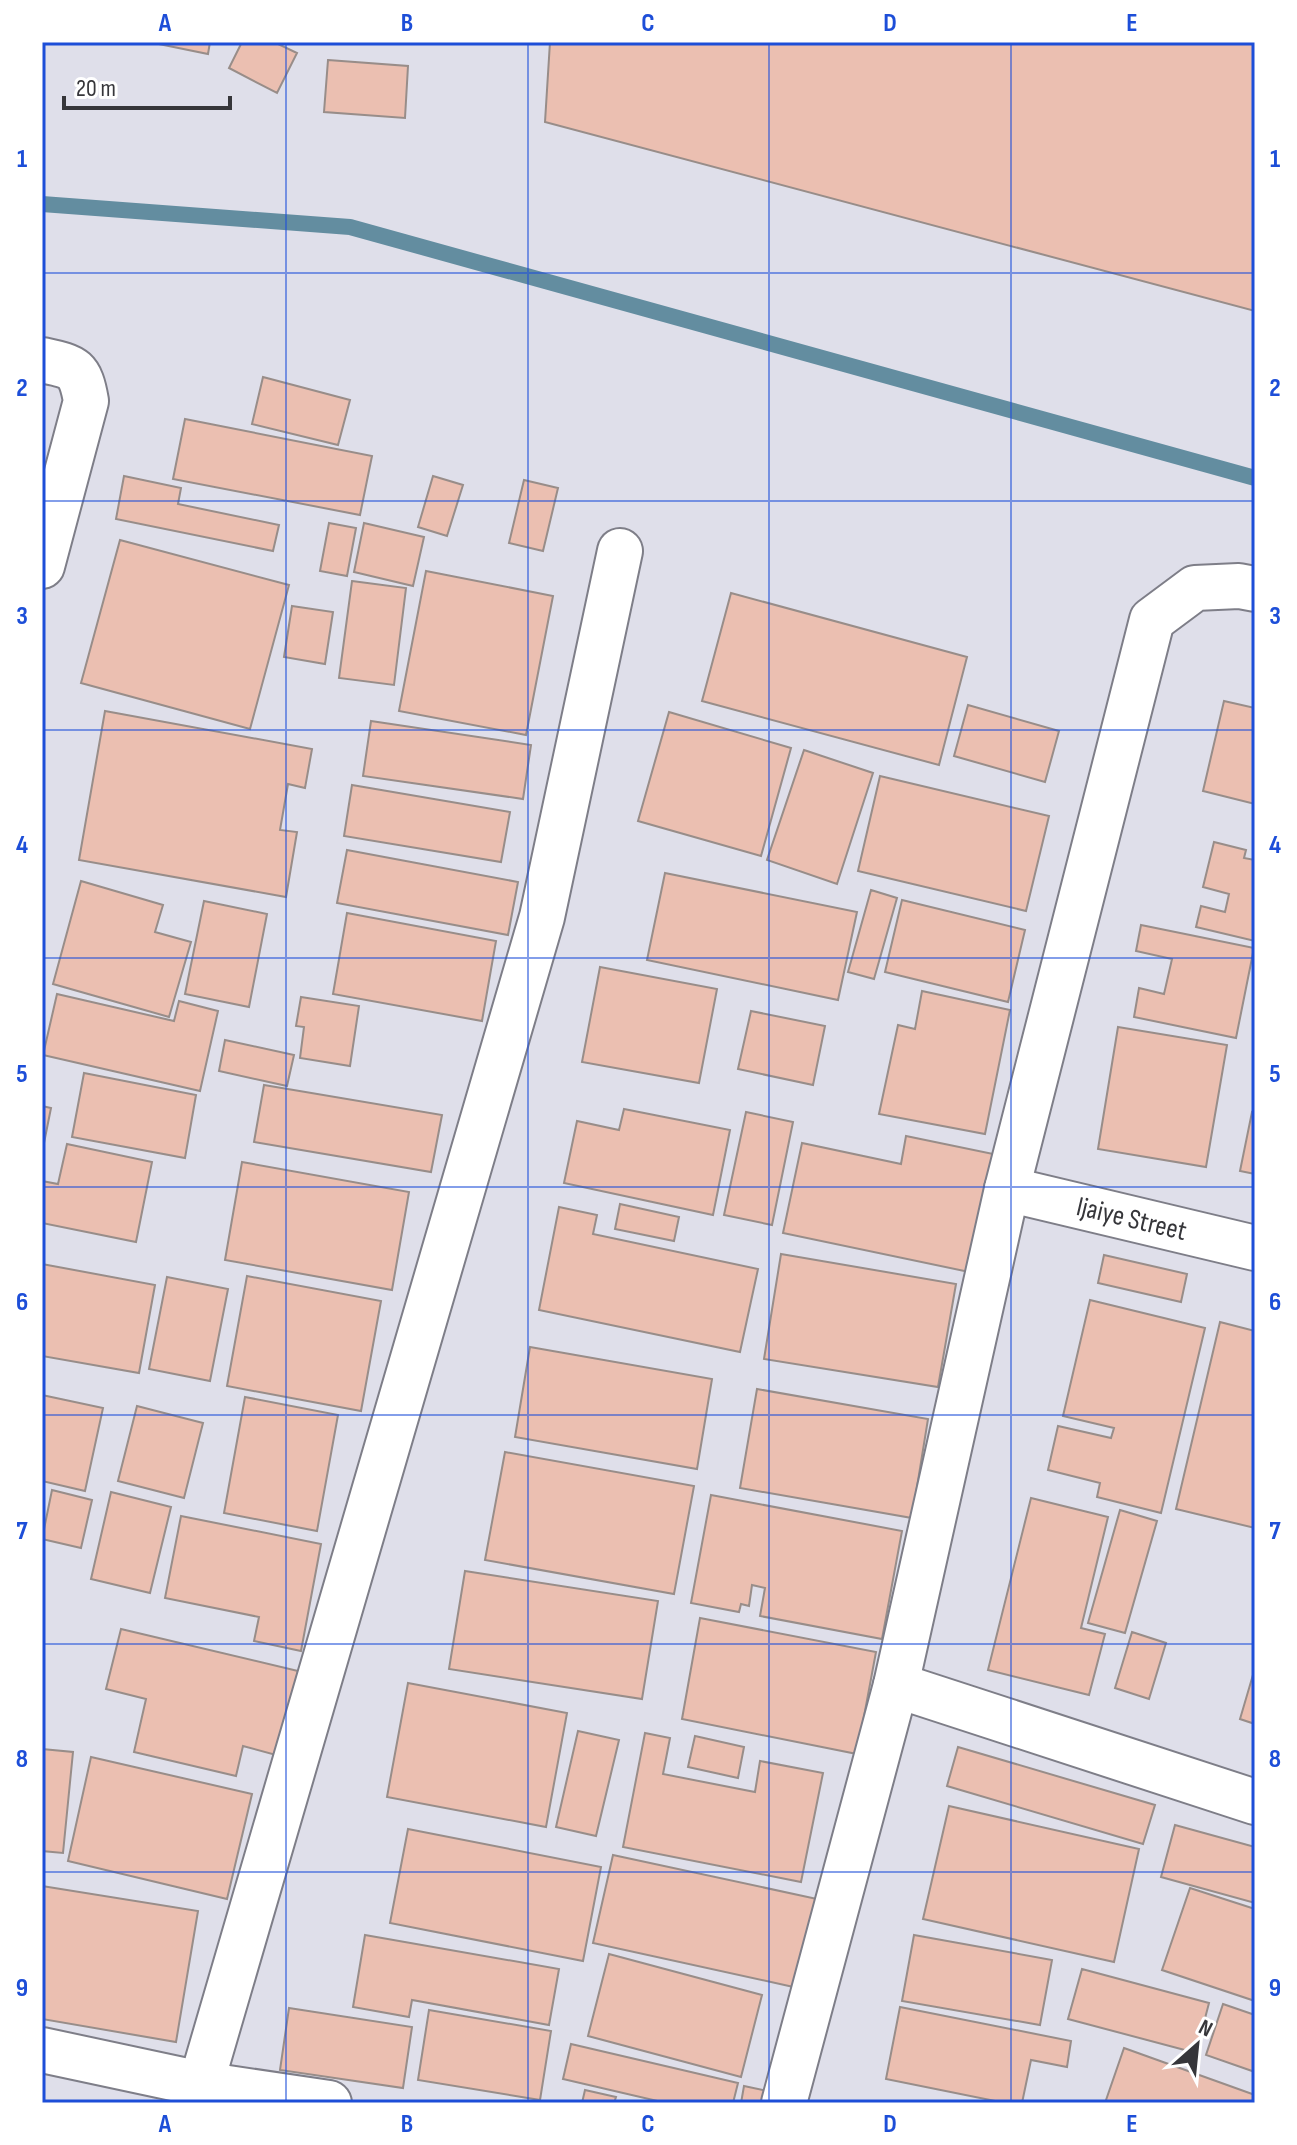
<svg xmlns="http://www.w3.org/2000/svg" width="1297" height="2145" font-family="'Sofia Sans Condensed',sans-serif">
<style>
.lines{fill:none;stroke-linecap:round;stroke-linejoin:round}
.stream{stroke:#638da0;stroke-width:16}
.building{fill:#ebbfb1;stroke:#988d89;stroke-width:2}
.minor-casing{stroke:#7e7e88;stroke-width:48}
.minor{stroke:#fff;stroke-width:44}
.grid{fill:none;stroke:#1d4ed8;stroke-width:2;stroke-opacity:0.55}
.labels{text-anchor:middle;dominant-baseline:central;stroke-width:6;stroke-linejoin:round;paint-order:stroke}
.street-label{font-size:28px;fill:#36363a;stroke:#fff}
.neatline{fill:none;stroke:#1d4ed8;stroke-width:3}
.grid-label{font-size:26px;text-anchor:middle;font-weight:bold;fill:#1d4ed8}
</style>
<rect width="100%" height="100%" fill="#dfdfea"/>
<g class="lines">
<!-- stream -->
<path class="stream" d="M 42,204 L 350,227 L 1255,478"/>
</g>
<!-- building -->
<path class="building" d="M 149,42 L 210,42 L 208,54 Z
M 242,42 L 274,42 L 297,53 L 277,93 L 229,68 Z
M 550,42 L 1255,42 L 1255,311 L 545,122 Z
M 328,60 L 408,66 L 405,118 L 324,112 Z
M 263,377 L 350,400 L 338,445 L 252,424 Z
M 185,419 L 372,456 L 360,515 L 173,479 Z
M 124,476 L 181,488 L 178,504 L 279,525 L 273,551 L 116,519 Z
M 433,476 L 463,485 L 447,536 L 418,527 Z
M 524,480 L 558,488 L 543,551 L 509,543 Z
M 329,523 L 356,528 L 347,576 L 320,571 Z
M 364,523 L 424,537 L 413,586 L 354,572 Z
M 120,540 L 289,585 L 250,729 L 81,683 Z
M 426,571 L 553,596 L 526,735 L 399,711 Z
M 352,581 L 406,588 L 394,685 L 339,678 Z
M 731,593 L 967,657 L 939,765 L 702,701 Z
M 292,606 L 333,612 L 325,664 L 284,657 Z
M 1224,701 L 1255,708 L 1255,804 L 1203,791 Z
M 968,705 L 1059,731 L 1045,782 L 954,756 Z
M 105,711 L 312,749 L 305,788 L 288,784 L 280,830 L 297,832 L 286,897 L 79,860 Z
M 669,712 L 791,748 L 761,856 L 638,821 Z
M 371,721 L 531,745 L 523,799 L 363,776 Z
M 804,750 L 873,773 L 837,884 L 767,860 Z
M 880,776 L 1049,816 L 1026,911 L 858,871 Z
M 352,785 L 510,812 L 501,862 L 344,836 Z
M 1214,842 L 1246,850 L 1244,858 L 1255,860 L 1255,941 L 1196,927 L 1201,906 L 1225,912 L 1229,894 L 1203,887 Z
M 347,850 L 518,882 L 508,935 L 337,903 Z
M 665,873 L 857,912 L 838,1000 L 647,960 Z
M 81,881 L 163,905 L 155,932 L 191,942 L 169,1017 L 53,984 Z
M 871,890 L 897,898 L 874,979 L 848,972 Z
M 902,900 L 1025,930 L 1008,1002 L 885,972 Z
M 204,901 L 267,914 L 249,1007 L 185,994 Z
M 347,913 L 496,941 L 482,1021 L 333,994 Z
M 1141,925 L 1254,948 L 1236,1038 L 1134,1017 L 1139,988 L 1164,994 L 1172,959 L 1136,951 Z
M 600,967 L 717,989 L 699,1083 L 582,1062 Z
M 922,991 L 1010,1010 L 985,1134 L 879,1114 L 898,1025 L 915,1029 Z
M 57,994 L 174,1021 L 179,1001 L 218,1011 L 200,1091 L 43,1055 Z
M 301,997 L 359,1006 L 350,1066 L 300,1058 L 304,1027 L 296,1026 Z
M 751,1011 L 825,1026 L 813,1085 L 738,1069 Z
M 1118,1027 L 1227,1045 L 1206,1167 L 1098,1149 Z
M 225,1040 L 294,1055 L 287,1086 L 219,1071 Z
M 84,1073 L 196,1095 L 185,1158 L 72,1137 Z
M 264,1085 L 442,1115 L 431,1172 L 254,1142 Z
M 42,1106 L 51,1108 L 42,1153 Z
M 624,1109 L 730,1130 L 713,1215 L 564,1183 L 577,1121 L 619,1130 Z
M 746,1112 L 793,1122 L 772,1225 L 724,1215 Z
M 1252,1112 L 1255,1113 L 1255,1174 L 1240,1171 Z
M 906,1136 L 998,1155 L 974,1273 L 783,1233 L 802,1143 L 901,1164 Z
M 67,1144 L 152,1162 L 136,1242 L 42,1223 L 42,1181 L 58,1184 Z
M 242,1162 L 409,1192 L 392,1290 L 225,1260 Z
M 620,1204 L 679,1217 L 674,1241 L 615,1229 Z
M 559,1207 L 597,1215 L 593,1234 L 758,1269 L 740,1352 L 539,1310 Z
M 781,1254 L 956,1284 L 938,1387 L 764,1359 Z
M 1104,1255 L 1187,1274 L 1181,1302 L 1098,1283 Z
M 42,1264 L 155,1285 L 139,1373 L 42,1356 Z
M 247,1276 L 381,1301 L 361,1411 L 227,1386 Z
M 167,1277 L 228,1289 L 210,1381 L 149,1369 Z
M 1090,1300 L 1205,1328 L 1161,1513 L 1097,1497 L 1100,1483 L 1048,1470 L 1058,1426 L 1111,1438 L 1114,1428 L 1063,1416 Z
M 1220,1322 L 1255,1331 L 1255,1528 L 1176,1509 Z
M 530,1347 L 712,1379 L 697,1469 L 515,1437 Z
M 757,1389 L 928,1419 L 912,1518 L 740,1488 Z
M 42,1395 L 103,1408 L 85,1491 L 42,1481 Z
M 245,1397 L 338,1415 L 317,1531 L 224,1513 Z
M 137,1406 L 203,1423 L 184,1498 L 118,1481 Z
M 505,1452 L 694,1486 L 674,1594 L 485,1560 Z
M 52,1490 L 92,1500 L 81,1548 L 42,1539 Z
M 111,1492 L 171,1507 L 150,1593 L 91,1579 Z
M 711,1495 L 902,1531 L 882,1639 L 760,1616 L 765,1588 L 752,1585 L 749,1606 L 741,1604 L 739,1612 L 691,1603 Z
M 1031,1498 L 1108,1517 L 1081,1628 L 1105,1634 L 1089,1695 L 988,1670 Z
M 1120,1510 L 1157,1521 L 1125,1633 L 1088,1623 Z
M 181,1516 L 321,1544 L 301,1651 L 254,1641 L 259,1617 L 165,1598 Z
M 465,1571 L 658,1601 L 642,1699 L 449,1669 Z
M 700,1618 L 876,1652 L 857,1754 L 682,1719 Z
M 121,1629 L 298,1671 L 290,1705 L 287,1758 L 243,1746 L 236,1776 L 134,1752 L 146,1699 L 106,1689 Z
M 1132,1632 L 1166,1643 L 1149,1699 L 1115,1688 Z
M 1255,1668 L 1255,1724 L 1240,1719 Z
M 408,1683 L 567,1713 L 546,1827 L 387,1797 Z
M 578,1731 L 619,1740 L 596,1836 L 556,1827 Z
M 645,1733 L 670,1738 L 663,1774 L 755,1792 L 760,1761 L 823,1773 L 801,1882 L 623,1847 Z
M 695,1736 L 744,1747 L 738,1778 L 688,1767 Z
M 958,1747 L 1155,1805 L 1143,1844 L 947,1786 Z
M 42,1749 L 73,1752 L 63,1853 L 42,1851 Z
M 91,1757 L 252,1794 L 227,1899 L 68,1861 Z
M 949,1806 L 1139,1849 L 1114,1962 L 923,1919 Z
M 1175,1825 L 1255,1847 L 1255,1903 L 1161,1877 Z
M 408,1829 L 601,1867 L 583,1961 L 390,1923 Z
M 613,1855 L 817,1899 L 798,1988 L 593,1943 Z
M 42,1886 L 198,1911 L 176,2042 L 42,2019 Z
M 1190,1888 L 1255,1909 L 1255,2001 L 1162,1970 Z
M 365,1935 L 559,1969 L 549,2025 L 412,2000 L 409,2017 L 353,2007 Z
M 914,1935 L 1052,1960 L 1040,2025 L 902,2001 Z
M 609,1954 L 762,1995 L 741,2077 L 588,2036 Z
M 1082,1969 L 1209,2003 L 1196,2053 L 1068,2019 Z
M 1223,2004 L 1255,2015 L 1255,2072 L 1206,2055 Z
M 900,2007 L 1071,2041 L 1067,2067 L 1031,2060 L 1022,2103 L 1005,2103 L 886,2079 Z
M 289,2008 L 412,2027 L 403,2088 L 280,2070 Z
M 429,2010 L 551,2031 L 540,2100 L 418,2080 Z
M 571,2044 L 738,2083 L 733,2103 L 666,2103 L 563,2079 Z
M 1124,2048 L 1255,2095 L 1255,2103 L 1105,2103 Z
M 744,2086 L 768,2091 L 765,2103 L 741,2103 Z
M 585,2090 L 616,2097 L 614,2103 L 582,2103 Z"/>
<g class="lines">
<defs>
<g id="minor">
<path d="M 42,360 C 74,367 80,367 86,401 L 42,566"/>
<path id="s1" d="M 1007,1189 L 1255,1248"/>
<path d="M 896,1685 L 1255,1802"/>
<path d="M 42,2050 L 201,2084 L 542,917 L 620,551"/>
<path d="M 201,2084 L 329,2103"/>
<path d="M 784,2103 L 896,1685 L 1007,1189 L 1152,620 L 1195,588 L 1239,586 L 1255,589"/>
</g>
</defs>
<!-- minor casing -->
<use href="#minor" class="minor-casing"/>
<!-- minor -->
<use href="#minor" class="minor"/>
</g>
<!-- grid -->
<path class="grid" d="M 286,42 L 286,2103M 528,42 L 528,2103M 769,42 L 769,2103M 1011,42 L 1011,2103M 42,273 L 1255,273M 42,501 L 1255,501M 42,730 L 1255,730M 42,958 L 1255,958M 42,1187 L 1255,1187M 42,1415 L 1255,1415M 42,1644 L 1255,1644M 42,1872 L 1255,1872"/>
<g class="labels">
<!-- street labels -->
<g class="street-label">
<text stroke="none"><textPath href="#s1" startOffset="128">Ijaiye Street</textPath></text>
</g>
</g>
<!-- border -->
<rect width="1297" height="2145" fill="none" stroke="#ffffff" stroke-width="88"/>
<!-- north arrow -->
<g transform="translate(1197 2045) rotate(27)" stroke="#ffffff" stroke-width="6" paint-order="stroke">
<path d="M0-6L14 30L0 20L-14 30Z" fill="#36363a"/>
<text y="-12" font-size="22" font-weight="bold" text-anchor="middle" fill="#36363a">N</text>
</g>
<!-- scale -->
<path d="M64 96v12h166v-12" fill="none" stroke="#36363a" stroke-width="4"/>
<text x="76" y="96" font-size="24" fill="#36363a" stroke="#ffffff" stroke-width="6" paint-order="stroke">20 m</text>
<rect x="44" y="44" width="1209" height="2057" class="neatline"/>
<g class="grid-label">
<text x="165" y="31">A</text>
<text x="407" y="31">B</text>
<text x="648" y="31">C</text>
<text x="890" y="31">D</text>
<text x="1132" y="31">E</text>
<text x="22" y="167">1</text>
<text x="1275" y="167">1</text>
<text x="22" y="396">2</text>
<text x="1275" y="396">2</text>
<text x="22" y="624">3</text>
<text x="1275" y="624">3</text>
<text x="22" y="853">4</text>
<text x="1275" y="853">4</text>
<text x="22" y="1082">5</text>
<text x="1275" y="1082">5</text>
<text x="22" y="1310">6</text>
<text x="1275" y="1310">6</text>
<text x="22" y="1539">7</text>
<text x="1275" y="1539">7</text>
<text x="22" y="1767">8</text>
<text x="1275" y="1767">8</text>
<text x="22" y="1996">9</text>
<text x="1275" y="1996">9</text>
<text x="165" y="2132">A</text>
<text x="407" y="2132">B</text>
<text x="648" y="2132">C</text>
<text x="890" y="2132">D</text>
<text x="1132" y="2132">E</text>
</g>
</svg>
